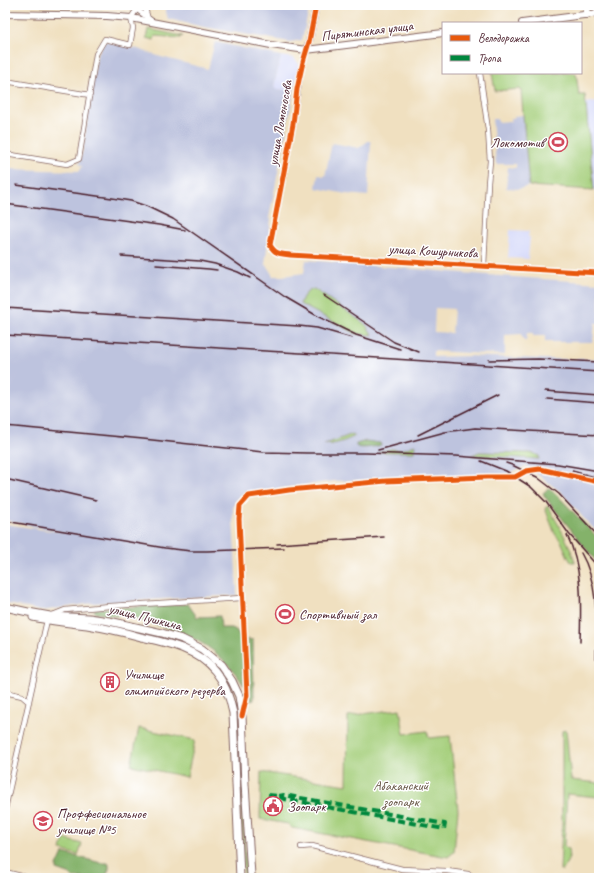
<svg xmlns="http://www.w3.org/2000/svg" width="604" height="883" font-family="Caveat,sans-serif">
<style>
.built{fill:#d4d8f9}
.industrial{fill:#bdc3de;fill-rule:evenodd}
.green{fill:#a5cf7b;stroke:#787753}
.forest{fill:#84b26b;stroke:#67684b}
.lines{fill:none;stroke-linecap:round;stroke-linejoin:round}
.street-casing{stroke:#84635f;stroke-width:6}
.secondary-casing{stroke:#84635f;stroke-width:8}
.primary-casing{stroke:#84635f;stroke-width:9}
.street{stroke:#fff;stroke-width:4.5}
.secondary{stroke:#fff;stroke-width:6}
.primary{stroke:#fff;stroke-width:7}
.rail{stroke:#4a1f2b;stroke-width:1.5}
.quiet{stroke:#00873e;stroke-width:4;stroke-dasharray:8 4;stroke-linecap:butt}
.cycleway-casing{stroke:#fff;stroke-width:8}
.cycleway{stroke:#e8590c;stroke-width:5}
.labels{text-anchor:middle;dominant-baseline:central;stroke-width:3;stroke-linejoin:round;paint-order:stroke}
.street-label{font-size:14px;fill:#4a1f2b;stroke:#fff}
.poi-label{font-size:14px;fill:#4a1f2b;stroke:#fff;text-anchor:start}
.park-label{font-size:14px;fill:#655443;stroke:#fff}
</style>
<rect width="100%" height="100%" fill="#fff"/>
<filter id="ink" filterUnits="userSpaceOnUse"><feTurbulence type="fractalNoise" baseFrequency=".025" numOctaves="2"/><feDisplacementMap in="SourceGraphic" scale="8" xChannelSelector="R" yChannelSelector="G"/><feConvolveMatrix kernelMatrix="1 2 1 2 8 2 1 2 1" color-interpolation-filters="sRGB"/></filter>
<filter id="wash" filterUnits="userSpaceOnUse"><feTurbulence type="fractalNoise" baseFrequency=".012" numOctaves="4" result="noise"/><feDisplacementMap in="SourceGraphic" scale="16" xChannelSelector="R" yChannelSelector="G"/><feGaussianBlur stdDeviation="0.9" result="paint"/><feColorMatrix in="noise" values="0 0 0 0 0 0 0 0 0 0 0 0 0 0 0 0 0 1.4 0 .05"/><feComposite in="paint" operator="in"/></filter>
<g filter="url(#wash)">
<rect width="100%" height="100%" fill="#f0e0c0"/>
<!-- built -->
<path class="built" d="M 58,5 L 104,5 L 103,8 L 58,6 Z
M 281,56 L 294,58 L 299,64 L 294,91 L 276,89 L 274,86 Z
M 599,101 L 599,190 L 594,190 L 586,103 Z
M 510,230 L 529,231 L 528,237 L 530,237 L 528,259 L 508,258 Z"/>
<!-- industrial -->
<path class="industrial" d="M 166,5 L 310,5 L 302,40 L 290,42 L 204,27 L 168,19 L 166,12 Z
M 105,41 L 138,49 L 161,57 L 208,69 L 215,42 L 281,56 L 274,86 L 276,89 L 294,91 L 269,218 L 271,219 L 265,263 L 273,276 L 283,276 L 304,273 L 306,260 L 500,276 L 599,283 L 599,323 L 595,323 L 593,342 L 545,342 L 545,336 L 533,336 L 533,333 L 527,333 L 526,341 L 524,341 L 521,334 L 505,335 L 505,355 L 433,351 L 433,357 L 469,356 L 544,359 L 599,359 L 599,534 L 586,521 L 561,492 L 526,466 L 504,475 L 335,481 L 245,493 L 236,500 L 233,508 L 233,518 L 235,551 L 237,595 L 93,603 L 41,611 L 5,603 L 5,524 L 65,533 L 5,520 L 5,169 L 80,171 L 82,166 L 79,164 L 83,150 L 97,55 ZM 435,308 L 454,309 L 452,333 L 434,332 Z
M 523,115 L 529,186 L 519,189 L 506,188 L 508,167 L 516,168 L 516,164 L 496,164 L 492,119 L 497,119 L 498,122 L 511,121 L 511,118 L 514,118 L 515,116 Z
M 368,141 L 371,141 L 368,196 L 346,194 L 316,188 L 318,175 L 325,176 L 332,143 L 359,148 Z"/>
<!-- green -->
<path class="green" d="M 148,29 L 183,36 L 181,38 L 155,36 L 154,40 L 146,38 Z
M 492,73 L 576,73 L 579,95 L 585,95 L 594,190 L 529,186 L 521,90 L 520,89 L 494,91 L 495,90 L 494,85 Z
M 314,289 L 365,324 L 373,335 L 357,334 L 300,304 C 303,296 305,292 314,289 Z
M 353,434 L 355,436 C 348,440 332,446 324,444 L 337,440 Z
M 415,445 L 414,452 L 378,452 L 391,449 L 401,450 Z
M 479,452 L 530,453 L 535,454 L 539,456 L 539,459 L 472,455 Z
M 548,506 C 558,524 569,542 575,562 L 571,562 L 568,557 L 561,541 L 555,534 L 545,508 Z
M 400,709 L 404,734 L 427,731 L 429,738 L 450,736 L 458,810 L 454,852 L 448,857 L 292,828 L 288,824 L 260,819 L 261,772 L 347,785 L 348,716 Z
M 139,728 L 195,740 L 187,777 L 131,765 Z
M 566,730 L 571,780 L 599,783 L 598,797 L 567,794 L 564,846 L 568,849 L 569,858 L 563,870 L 560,870 L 562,823 L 562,731 Z
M 240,786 L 241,786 L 246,869 L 248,878 L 244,878 Z
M 64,839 L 82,844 L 78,855 L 61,850 Z"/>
<!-- forest -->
<path class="forest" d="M 366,441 L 380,443 L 381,445 C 373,447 365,449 357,447 L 356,446 L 356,444 Z
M 549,488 L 559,497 L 599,539 L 599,559 L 596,561 L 545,497 L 543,493 Z
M 188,604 L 197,617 L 220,616 L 221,628 L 232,628 L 236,630 L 242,639 L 244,686 C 233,668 217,651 198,641 C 178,630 155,625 133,618 L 133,614 L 122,611 L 117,616 L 96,613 L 94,611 L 95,609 Z
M 248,639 L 253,640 L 254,700 L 251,701 Z
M 63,853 L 101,863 L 108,863 L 109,865 L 109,869 L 105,878 L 73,878 L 71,875 L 57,870 L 57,866 Z"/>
</g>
<g filter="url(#ink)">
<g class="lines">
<defs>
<path id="street" d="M 131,5 L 152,21
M 145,5 L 145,8 L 148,19
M 5,25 L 6,14
M 306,50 C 299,75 297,100 293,125 C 286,165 278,205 270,245 C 275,254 280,254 290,255 L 599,273
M 480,73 L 488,130 L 490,161 L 488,183 L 484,266
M 5,81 L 90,95
M 5,154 L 67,164 L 79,159 L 96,54 L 105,39 L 130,45 L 133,28 L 131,18 L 137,9 L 141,5
M 5,692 L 22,696 L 29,702
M 243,713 L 247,695 L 239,519 L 240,506 L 249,496 L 289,490 L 386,481 L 487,477 L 515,477 L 526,471 L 540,469 L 599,482
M 5,809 L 47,620 L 50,616 L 65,610 L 110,606 L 242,598
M 301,847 L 312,846 L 402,869 L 447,871 L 468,874 L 476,878
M 5,872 L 29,878"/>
<path id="secondary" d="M 586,5 L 587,15
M 5,14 L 107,16 L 131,18 L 271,45 L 306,50 L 443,33
M 522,23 L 599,13
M 306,50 L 309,42 L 316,5"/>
<path id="primary" d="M 5,607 L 28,612 L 50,616 L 89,618 L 109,621 L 162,633 L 182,639 L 202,649 L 221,665 L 232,681 L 239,696 L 242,716 L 245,784 L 251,875 L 253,878
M 33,617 C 51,621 69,623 87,625 C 106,628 123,632 141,637 C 168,643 197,649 215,671 C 225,683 230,698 233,713 L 240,878"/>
</defs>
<!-- street casing -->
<use href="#street" class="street-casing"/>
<!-- secondary casing -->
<use href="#secondary" class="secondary-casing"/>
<!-- primary casing -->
<use href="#primary" class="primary-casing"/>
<!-- street -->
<use href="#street" class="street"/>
<!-- secondary -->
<use href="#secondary" class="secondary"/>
<!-- primary -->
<use href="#primary" class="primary"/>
<!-- rail -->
<path class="rail" d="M 16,185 L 112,198 L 131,201 L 146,206 L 173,219 L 285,297 L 319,317 L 356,335 L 400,349
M 5,204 L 159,225 L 185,230
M 121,256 L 200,261 L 215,264 L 238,272 L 250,278
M 156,265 L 209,269 L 217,270
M 324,295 L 394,342 L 419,352
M 5,308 L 299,326 L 317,328 L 352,338
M 5,335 L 300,353 L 599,372
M 489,360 L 539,359 L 599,362
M 545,391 L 599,395
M 547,399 L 599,403
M 5,426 L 143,439 L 263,452 L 307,453 L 366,453 L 456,456 L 558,464 L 599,471
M 418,435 L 498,395
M 378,450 L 445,432 L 475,428 L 599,435
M 481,461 L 506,471 L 531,487 L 546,502 L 569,534 L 599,568
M 506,463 L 512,465 L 537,477 L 559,494 L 599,537
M 572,471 L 599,478
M 5,479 L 96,500
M 5,521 L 165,548 L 191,551 L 207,551 L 284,548
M 567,535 C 583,567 581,607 580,642
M 277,544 L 384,537
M 581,553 C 600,586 596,626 596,663"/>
<!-- quiet -->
<path class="quiet" d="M 268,795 L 279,796 L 284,799 L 444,829 L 445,824 L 284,795 L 279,796"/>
<defs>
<path id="cycleway" d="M 316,5 L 309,42 L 303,62 L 297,89 L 293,124 L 270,245 C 275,254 280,254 290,255 L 599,273
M 242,716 L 247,695 L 239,519 L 240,506 L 249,496 L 289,490 L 386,481 L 487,477 L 515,477 L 526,471 L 540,469 L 599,482"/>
</defs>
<!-- cycleway casing -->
<use href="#cycleway" class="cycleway-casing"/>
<!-- cycleway -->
<use href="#cycleway" class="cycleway"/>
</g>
</g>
<!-- icons -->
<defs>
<symbol id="stadium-ring" viewBox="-11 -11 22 22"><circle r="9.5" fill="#fff" stroke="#d1495b" stroke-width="1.5"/><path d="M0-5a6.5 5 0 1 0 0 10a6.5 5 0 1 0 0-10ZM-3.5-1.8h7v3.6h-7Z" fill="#d1495b"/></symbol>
<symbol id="building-ring" viewBox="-11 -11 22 22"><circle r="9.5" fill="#fff" stroke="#d1495b" stroke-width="1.5"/><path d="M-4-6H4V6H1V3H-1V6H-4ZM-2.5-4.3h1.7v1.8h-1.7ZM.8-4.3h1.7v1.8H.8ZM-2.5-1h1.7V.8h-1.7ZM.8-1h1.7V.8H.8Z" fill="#d1495b"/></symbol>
<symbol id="civic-ring" viewBox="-11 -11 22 22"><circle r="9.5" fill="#fff" stroke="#d1495b" stroke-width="1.5"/><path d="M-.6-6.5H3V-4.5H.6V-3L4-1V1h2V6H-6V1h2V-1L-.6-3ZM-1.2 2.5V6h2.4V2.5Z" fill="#d1495b"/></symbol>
<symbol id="school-ring" viewBox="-11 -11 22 22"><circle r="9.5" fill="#fff" stroke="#d1495b" stroke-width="1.5"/><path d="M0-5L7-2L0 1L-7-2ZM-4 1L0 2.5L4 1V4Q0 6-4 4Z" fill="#d1495b"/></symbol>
</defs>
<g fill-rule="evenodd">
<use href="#stadium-ring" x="547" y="131" width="22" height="22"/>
<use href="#stadium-ring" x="274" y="603" width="22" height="22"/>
<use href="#building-ring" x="99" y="671" width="22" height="22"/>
<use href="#civic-ring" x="262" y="795" width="22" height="22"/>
<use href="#school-ring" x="32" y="810" width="22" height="22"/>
</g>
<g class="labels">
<!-- street labels -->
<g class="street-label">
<text transform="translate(367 31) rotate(-7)">Пирятинская улица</text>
<text transform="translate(280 123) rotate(-80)">улица Ломоносова</text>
<text transform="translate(433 251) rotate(3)">улица Кошурникова</text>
<text transform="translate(145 617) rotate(14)">улица Пушкина</text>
</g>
<!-- poi labels -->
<g class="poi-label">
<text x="544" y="142" text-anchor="end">Локомотив</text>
<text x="299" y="614">Спортивный зал</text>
<text x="124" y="674">Училище<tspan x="124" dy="16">олимпийского резерва</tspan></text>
<text x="287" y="806">Зоопарк</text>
<text x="57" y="813">Проффесиональное<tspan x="57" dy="16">училище №5</tspan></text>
</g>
<!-- park labels -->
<g class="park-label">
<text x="401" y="785">Абаканский<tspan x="401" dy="16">зоопарк</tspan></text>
</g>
</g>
<!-- margin -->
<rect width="604" height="883" fill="none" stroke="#fff" stroke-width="20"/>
<!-- legend -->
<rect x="442" y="22" width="140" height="52" fill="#ffffff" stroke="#b7a5aa"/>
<rect x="450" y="35" width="20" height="6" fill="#e8590c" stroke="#b7a5aa"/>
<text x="478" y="42" font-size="12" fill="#4a1f2b">Велодорожка</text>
<rect x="450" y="55" width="20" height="6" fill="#00873e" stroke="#b7a5aa"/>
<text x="478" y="62" font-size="12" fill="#4a1f2b">Тропа</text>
</svg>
